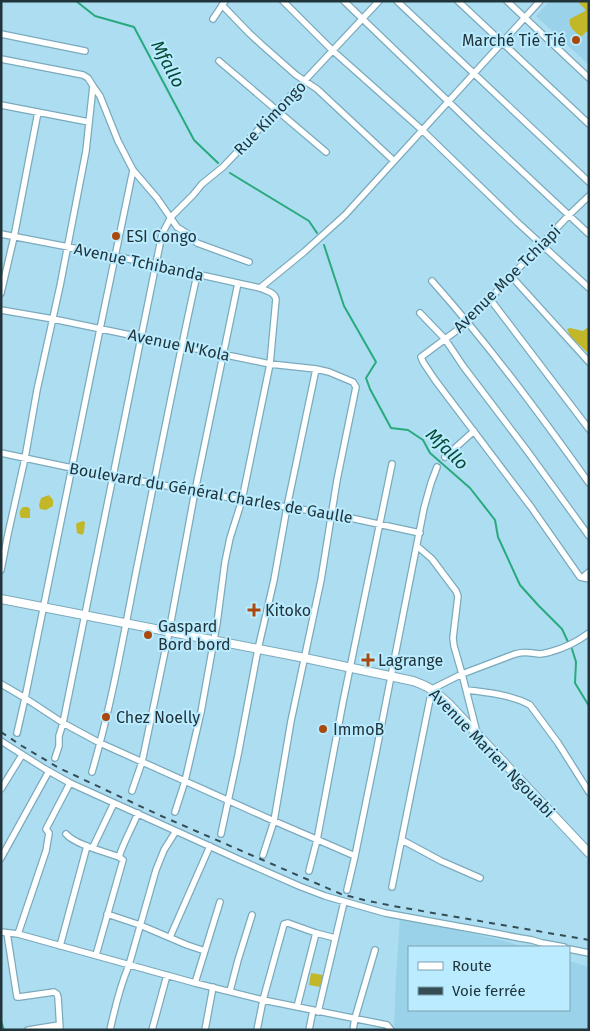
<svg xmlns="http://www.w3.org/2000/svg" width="590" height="1031" font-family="'Fira Sans',sans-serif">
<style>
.built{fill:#99d2e9}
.green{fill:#c2b729}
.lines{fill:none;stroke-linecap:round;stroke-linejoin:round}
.stream{stroke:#28aa7d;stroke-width:2}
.street-casing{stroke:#7baabc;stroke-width:8}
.secondary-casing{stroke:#7baabc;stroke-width:10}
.street{stroke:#fff;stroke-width:5.5}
.secondary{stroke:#fff;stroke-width:8}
.rail{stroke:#354c55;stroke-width:2;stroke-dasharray:6 6;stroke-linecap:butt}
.poi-dot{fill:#ab480e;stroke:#baebfe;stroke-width:2}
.labels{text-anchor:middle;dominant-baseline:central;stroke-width:4;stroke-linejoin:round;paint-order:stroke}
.poi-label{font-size:16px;fill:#21343b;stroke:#baebfe;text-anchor:start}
.street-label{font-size:16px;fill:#21343b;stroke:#baebfe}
.water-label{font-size:18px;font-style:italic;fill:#054c36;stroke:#baebfe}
</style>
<rect width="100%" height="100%" fill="#adddf1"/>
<!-- built -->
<path class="built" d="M 550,1 L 589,1 L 589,65 L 536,16 Z
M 400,917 L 509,942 L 522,947 L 409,947 L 409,1010 L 569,1010 L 569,961 L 589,967 L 589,1030 L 394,1030 L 396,977 Z"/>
<!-- green -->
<path class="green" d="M 577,1 L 586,1 L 589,4 L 589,31 L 586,32 L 581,37 C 575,31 568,28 570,19 L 585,11 L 585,9 Z
M 588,327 L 589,327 L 589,354 L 570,336 L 567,329 L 570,328 L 583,331 Z
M 49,495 L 53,500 L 53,506 L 46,510 L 40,509 L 39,505 L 41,498 Z
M 23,507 L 28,507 L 30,509 L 30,518 L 21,518 C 19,513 19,511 23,507 Z
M 83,521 L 85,522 L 84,532 L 82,535 L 77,533 L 76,525 L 77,523 Z
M 311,973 L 323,975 L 320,987 L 309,985 Z"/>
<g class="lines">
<!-- stream -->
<path class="stream" d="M 76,1 L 95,16 L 134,27 L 194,140 L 218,163
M 230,173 L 309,221 L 317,233
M 324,245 L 344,306 L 376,362 L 366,378 L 370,389 L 391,428 L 408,430 L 423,440 L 430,453 L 470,488 L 495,520 L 498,537 L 520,585 L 538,605 L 562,629 L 569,644
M 572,649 L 576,662 L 575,683 L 589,706
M 1,1021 L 4,1030"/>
<defs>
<path id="street" d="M 283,1 L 332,50 L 422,130 L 517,222 L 589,288
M 344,1 L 481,133 L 589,234
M 397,1 L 589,182
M 458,1 L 589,124
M 507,1 L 589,78
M 222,5 L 249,33 L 262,45 L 296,75 L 317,89 L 394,161
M 213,19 L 225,1
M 1,34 L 85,51
M 1,59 L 83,75 L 88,78 L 93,86 L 86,151 L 60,286 L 37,390 L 25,458 L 8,534 L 1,570
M 219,61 L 326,152
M 93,86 L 100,96 L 118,141 L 133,170 L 157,198 L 177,227 L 188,234 L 197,243 L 249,262
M 1,105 L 89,122
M 589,196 L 569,215 L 468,322 L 421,357 L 423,362 L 435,380 L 531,507 L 580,577 L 589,579
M 1,234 L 115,256 L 260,288 C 267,291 274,292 276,299 L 270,364 L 242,500 L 230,538 L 225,562 L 217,623 L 201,712 L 185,781 L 175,812
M 511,276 L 589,362
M 432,281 C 489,345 539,413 589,483
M 260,288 L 304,252 L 345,215 L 540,1
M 1,293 L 14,237 L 38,112
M 490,299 L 589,429
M 1,310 L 53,319 L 270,364 L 316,369 L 329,372 L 353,382 L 356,387 L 337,480 L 321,580 L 291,721 L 274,821 L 263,855
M 420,313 L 445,339 L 463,366 L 528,452 L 589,536
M 1,453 L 72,468 L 242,500 L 332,514 L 420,533
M 445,457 L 474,431
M 417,546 L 432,559 L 456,591 L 458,596 L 453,638 L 454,646 L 462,674 L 477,733
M 583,577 L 589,572
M 1,684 L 25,698 L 63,723 L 100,743 L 274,821 L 355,856
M 466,690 C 486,692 512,695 530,705 L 558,743 L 589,792
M 17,733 L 25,698 L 100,329 L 133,170
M 1,741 L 45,769 L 70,783 L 240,860 L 299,886 L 325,896 L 385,913 L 489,932 L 520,938 L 532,940 L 542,943 L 564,947
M 55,758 L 59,746 L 59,736 L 63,723 L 162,234 L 171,217 L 193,195 L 202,184 L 223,167 L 277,110 L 379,1
M 92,772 C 111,707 123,639 136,572 C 156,473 175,374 197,275
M 1,789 L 22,755
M 132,791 L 142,762 L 169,632 L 195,491 L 238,283
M 66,834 C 76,845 103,851 119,857 L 123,860 L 96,955
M 221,834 L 238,755 L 258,649 L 274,580 L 287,507 L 316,369
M 402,840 L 441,861 L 480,878
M 93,847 L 114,803
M 119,857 C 124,841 132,828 138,813
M 1,858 L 49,771
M 309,871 L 317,840 L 343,702 L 392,464
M 392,887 L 432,689 L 462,674 L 515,654 C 527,651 528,653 539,654 C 542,654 546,653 550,652 C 565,648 577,642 589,633
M 347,890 L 355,856 L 375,758 L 424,508 L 431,483 L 437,467
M 107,914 L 140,925 L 187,945 L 205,951
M 1,932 L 18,934 L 195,983 L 263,1000 L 387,1025 L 391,1030
M 7,933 L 17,997 L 19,997 L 54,992 L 57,994 L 58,997 L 60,1030
M 18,934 L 46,851 L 49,833 L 46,829 L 70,783
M 170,937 L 210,846
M 60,946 L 87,846
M 569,949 L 589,953
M 195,983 L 220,902
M 230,991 L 238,960 L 252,915
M 297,1007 L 316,933
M 318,1012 L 344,902
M 28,1030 L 59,1025
M 110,1030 C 115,1007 120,986 129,965 L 156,870 L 164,850 L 176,831
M 152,1030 L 167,975
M 205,1030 L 213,987
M 257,1030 L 263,1000 L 284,924 L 288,923 L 316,933 L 335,938
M 309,1030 L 313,1010
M 353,1030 L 355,1018 L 375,950"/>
<path id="secondary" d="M 1,599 L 305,658 L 413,681 C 430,687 435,691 449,704 L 589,853"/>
</defs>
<!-- street casing -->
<use href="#street" class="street-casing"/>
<!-- secondary casing -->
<use href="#secondary" class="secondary-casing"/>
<!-- street -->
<use href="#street" class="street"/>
<!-- secondary -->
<use href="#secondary" class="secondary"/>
<!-- rail -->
<path class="rail" d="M 1,732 L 22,746 L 59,768 L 159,815 L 341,894 L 364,900 L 393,906 L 589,940"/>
</g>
<!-- markers -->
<g class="poi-dot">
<circle cx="576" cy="40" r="5"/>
<circle cx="116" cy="236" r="5"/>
<path d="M251.5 602.5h5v5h5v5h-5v5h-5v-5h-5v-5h5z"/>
<circle cx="148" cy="635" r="5"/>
<path d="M365.5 652.5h5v5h5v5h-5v5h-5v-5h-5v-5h5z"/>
<circle cx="106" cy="717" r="5"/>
<circle cx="323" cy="729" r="5"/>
</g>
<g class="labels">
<!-- poi labels -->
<g class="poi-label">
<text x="566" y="40" text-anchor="end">Marché Tié Tié</text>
<text x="126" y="236">ESI Congo</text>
<text x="265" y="610">Kitoko</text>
<text x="158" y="626">Gaspard<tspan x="158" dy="18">Bord bord</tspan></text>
<text x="378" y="660">Lagrange</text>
<text x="116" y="717">Chez Noelly</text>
<text x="333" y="729">ImmoB</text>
</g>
<!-- street labels -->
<g class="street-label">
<text transform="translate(270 118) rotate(-46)">Rue Kimongo</text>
<text transform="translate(139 262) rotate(12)">Avenue Tchibanda</text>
<text transform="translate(507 279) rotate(-45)">Avenue Moe Tchiapi</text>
<text transform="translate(179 345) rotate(12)">Avenue N'Kola</text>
<text transform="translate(211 493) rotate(10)">Boulevard du Général Charles de Gaulle</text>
<text transform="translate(492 753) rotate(46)">Avenue Marien Ngouabi</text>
</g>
<!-- water labels -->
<g class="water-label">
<text transform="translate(168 64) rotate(62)">Mfallo</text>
<text transform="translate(447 449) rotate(44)">Mfallo</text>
</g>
</g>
<!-- border -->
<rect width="590" height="1031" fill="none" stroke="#21343b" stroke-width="5"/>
<!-- legend -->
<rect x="408" y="946" width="162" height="65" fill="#baebfe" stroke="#7da2b0"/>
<rect x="418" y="962" width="25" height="8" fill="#ffffff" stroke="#7da2b0"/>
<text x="452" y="971" font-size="15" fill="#21343b">Route</text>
<rect x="418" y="987" width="25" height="8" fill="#354c55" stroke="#7da2b0"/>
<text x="452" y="996" font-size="15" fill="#21343b">Voie ferrée</text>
</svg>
